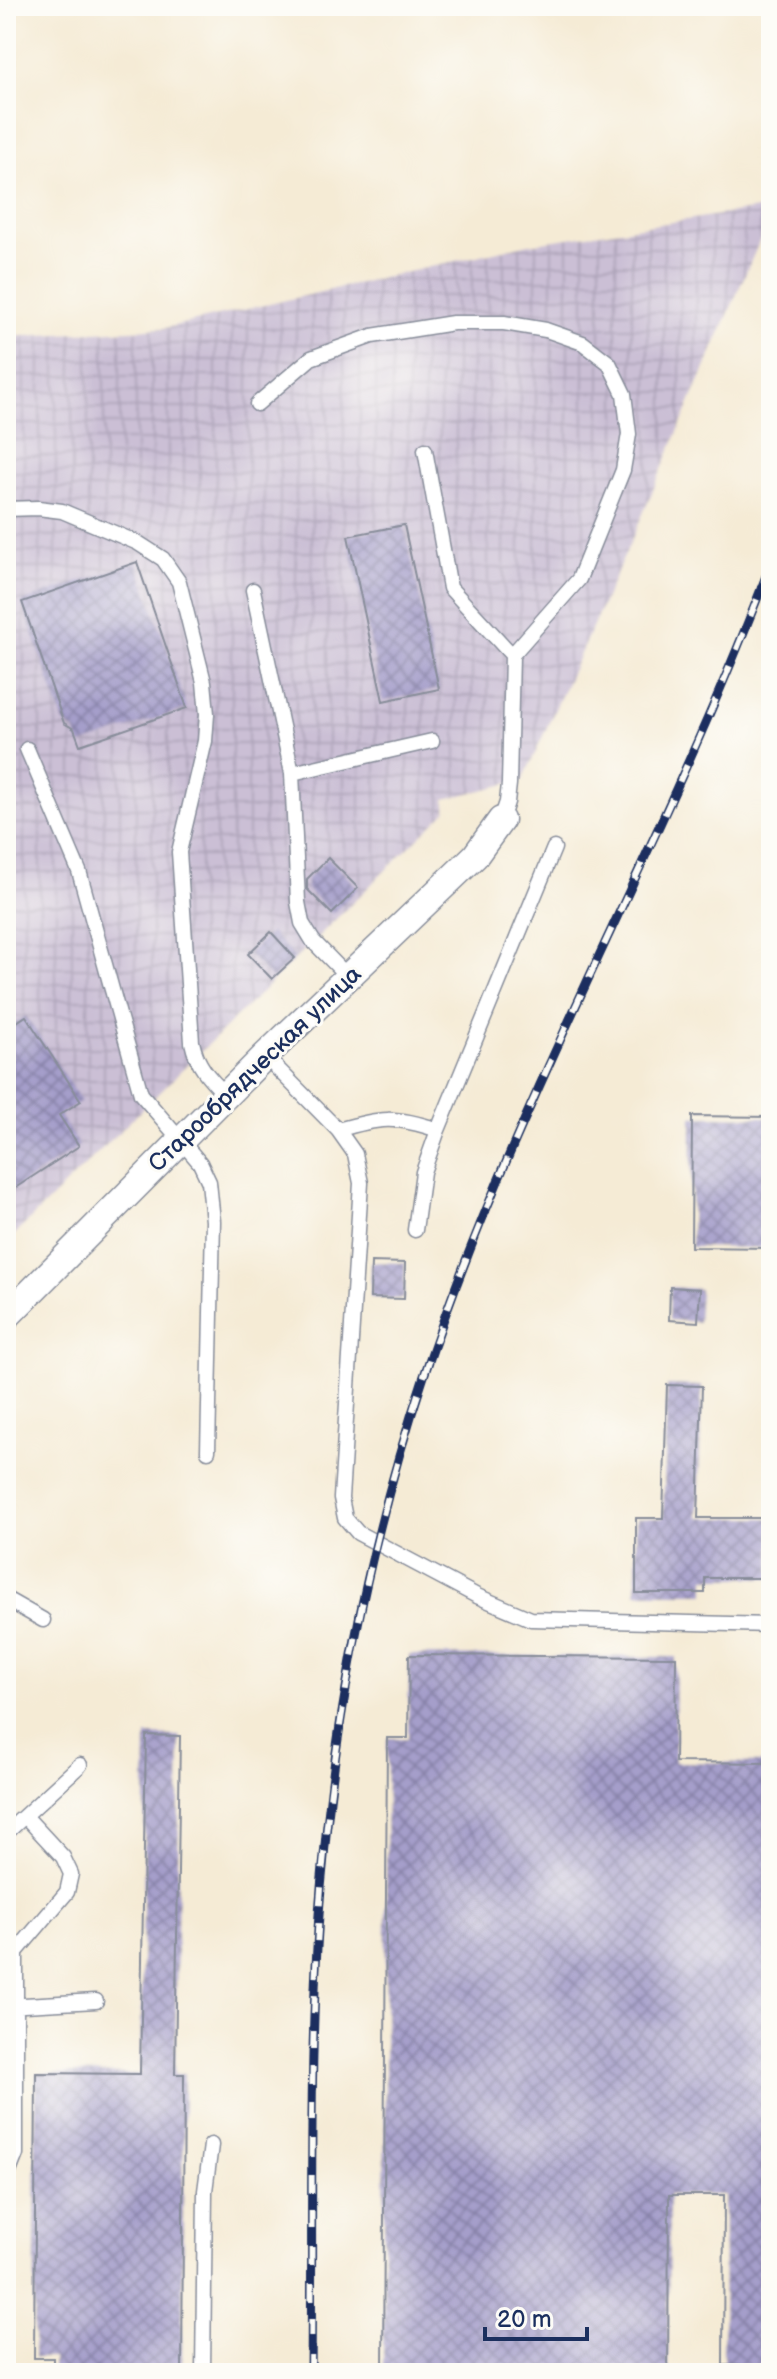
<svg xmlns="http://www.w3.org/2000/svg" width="777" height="2379" font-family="'Balsamiq Sans',sans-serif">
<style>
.industrial{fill:url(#industrial-grid)}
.building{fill:url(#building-cross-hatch)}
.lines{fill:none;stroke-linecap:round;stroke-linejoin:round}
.lane-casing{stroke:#888d9a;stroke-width:17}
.street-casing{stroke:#888d9a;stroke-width:29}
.lane{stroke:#fff;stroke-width:14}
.street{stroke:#fff;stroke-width:26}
.rail-casing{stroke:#1b2f5e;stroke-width:9}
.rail{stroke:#fdfcf7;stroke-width:6;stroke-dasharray:18;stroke-linecap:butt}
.labels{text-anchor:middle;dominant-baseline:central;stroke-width:6;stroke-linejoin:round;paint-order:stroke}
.street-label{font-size:24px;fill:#1b2f5e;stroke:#fdfcf7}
</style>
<defs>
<pattern id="industrial-grid" width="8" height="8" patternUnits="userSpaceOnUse" patternTransform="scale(2)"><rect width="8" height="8" fill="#cbbfd5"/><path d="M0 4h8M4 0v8" fill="none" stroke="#aea4b9"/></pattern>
<pattern id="building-cross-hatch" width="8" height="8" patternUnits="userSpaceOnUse" patternTransform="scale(2)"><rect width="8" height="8" fill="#a59eca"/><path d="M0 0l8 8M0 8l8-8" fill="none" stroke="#8681a7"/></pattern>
</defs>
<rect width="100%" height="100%" fill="#fdfcf7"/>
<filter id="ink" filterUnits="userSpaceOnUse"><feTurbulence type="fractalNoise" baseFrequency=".0125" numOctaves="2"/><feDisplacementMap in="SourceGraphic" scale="16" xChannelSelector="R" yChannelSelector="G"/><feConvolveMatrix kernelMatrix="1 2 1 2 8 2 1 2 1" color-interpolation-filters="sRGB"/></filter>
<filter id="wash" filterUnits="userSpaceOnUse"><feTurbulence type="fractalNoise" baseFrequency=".006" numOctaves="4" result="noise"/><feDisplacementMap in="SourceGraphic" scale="32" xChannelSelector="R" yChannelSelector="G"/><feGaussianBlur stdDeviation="1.8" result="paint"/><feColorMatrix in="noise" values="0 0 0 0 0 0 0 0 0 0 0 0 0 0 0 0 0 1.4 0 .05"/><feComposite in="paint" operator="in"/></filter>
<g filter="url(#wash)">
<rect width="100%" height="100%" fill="#f5ebd5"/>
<!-- industrial -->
<path class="industrial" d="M 771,207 L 771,214 L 636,530 L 523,780 L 445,799 L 447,810 L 6,1243 L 6,337 L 165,328 L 529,244 Z"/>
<g id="blocks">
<!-- building -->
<path class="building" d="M 404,525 L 439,689 L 383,701 L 348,536 Z
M 137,562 L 187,708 L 80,745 L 74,729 L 64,723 L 22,602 Z
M 328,858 L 358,888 L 332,914 L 307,889 L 307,879 Z
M 271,932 L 295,958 L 272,979 L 248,954 Z
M 26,1016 L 81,1101 L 59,1115 L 79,1146 L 6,1194 L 6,1029 Z
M 692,1116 L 771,1117 L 771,1248 L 691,1247 Z
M 371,1262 L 405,1263 L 404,1299 L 370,1298 Z
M 670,1287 L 700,1289 L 698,1322 L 669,1320 Z
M 667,1385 L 702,1386 L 698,1518 L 771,1518 L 771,1578 L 705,1578 L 705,1593 L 636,1593 L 636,1518 L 663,1518 Z
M 409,1655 L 676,1657 L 675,1762 L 771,1763 L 771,2366 L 723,2365 L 724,2195 L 669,2195 L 668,2373 L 383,2373 L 387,1738 L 408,1738 Z
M 146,1735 L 180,1736 L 175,2074 L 184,2074 L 182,2373 L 53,2373 L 53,2358 L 34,2358 L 36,2073 L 140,2074 Z"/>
</g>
</g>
<g filter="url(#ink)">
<use href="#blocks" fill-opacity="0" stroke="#888d9a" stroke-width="2"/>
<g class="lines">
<defs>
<path id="lane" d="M 257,404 L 311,358 L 372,336 L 453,323 L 504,323 L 546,330 L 583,343 L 609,363 L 624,394 L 629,434 L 623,470 L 579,579 L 512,655 L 450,588 L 425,450
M 6,509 L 38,508 L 62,511 L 138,543 L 163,559 L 179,582 L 204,682 L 207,714 L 205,741 L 179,852 L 192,1042 C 197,1066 209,1078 226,1095
M 253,590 L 292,773 L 298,902 L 302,923 L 313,941 L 348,977
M 27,749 L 79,871 L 141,1094 L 200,1163 L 209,1182 L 213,1221 L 208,1451
M 292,773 L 432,741
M 501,820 L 507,802 L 509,784 L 512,655
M 265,1056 L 338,1130 L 355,1154 L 361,1183 L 341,1498 L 345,1518 L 358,1533 L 477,1596 L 531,1619 L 771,1625
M 338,1130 C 380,1117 396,1116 438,1130
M 415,1230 L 423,1172 L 438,1130 L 554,848
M 6,1599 L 43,1620
M 6,1833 L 80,1765
M 6,2006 L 96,2001
M 6,2179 L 16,2154 L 16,1952 L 67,1892 L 71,1874 L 63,1857 L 25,1816
M 203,2373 L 205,2191 L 211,2145"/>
<path id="street" d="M 6,1317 L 265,1056 L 475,856 L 501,820"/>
</defs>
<!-- lane casing -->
<use href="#lane" class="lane-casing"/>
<!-- street casing -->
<use href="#street" class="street-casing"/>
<!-- lane -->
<use href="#lane" class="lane"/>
<!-- street -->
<use href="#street" class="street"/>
<defs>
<path id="rail" d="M 311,2373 C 313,2212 308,2049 321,1888 C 335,1715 369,1541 424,1376 C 517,1096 667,839 771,563"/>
</defs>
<!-- rail casing -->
<use href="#rail" class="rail-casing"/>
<!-- rail -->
<use href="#rail" class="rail"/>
</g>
</g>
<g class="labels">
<!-- street labels -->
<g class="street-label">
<text transform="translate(255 1069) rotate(-44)">Старообрядческая улица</text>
</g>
</g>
<!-- margin -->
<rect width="777" height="2379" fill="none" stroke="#fdfcf7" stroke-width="32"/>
<!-- scale -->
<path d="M485 2327v12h102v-12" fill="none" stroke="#1b2f5e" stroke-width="4"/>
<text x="497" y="2327" font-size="24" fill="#1b2f5e" stroke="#fdfcf7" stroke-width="6" paint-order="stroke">20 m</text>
</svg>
